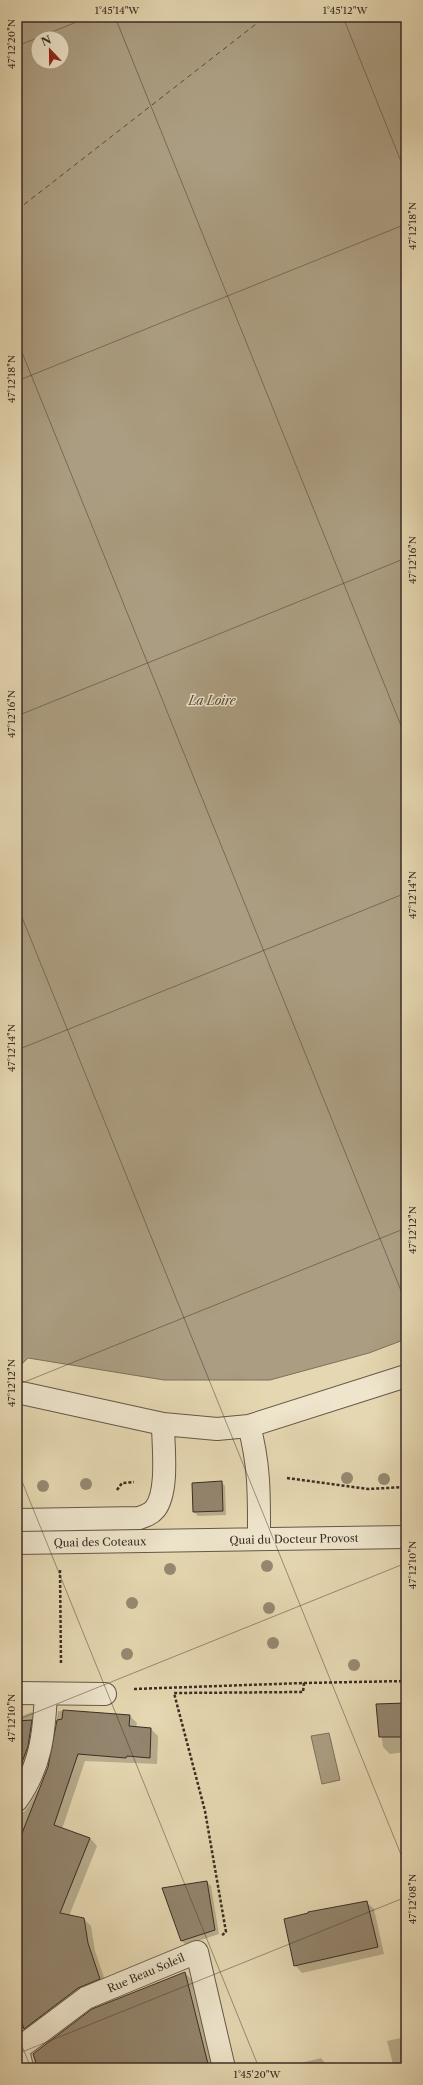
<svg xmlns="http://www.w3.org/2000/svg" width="423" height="2085" font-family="'Libre Caslon Text',serif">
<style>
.water{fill:#ab9d81;stroke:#7e705c;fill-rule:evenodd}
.shadow{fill:#0003}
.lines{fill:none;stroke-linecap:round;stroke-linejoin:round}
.ferry{stroke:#56493c;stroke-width:1;stroke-dasharray:5 4;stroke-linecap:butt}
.building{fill:#93856e;stroke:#3a2d25}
.minor-casing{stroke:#655848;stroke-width:24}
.path{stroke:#3a2d25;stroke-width:2.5;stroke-dasharray:3 2;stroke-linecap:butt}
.minor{stroke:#eee5cc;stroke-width:22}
.tree{fill:#968971}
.ticks{fill:none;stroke:#3a2d25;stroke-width:1;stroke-opacity:0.45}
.labels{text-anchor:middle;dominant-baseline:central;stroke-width:3;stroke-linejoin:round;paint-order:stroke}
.street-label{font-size:11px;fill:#3a2d25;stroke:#eee5cc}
.water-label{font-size:12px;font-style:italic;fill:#56493c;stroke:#eee5cc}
.neatline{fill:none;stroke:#3a2d25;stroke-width:1.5}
.ticks-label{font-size:10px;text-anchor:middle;fill:#3a2d25}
</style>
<rect width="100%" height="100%" fill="#e5d7b1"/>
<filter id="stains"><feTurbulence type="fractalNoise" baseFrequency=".005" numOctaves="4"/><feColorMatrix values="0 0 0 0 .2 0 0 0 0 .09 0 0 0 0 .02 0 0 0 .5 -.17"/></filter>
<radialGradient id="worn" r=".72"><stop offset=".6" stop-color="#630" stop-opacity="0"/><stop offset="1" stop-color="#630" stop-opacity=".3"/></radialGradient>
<!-- water -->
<path class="water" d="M 17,17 L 406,17 L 406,1339 L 369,1353 L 270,1380 L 164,1380 L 28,1358 L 17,1369 ZM 38,38 L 62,38 L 62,62 L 38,62 Z
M 329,1733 L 340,1780 L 322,1784 L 311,1736 Z"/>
<!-- shadow -->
<path class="shadow" d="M 221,1482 L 225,1486 L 226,1515 L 198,1516 L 194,1512 Z
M 377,1704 L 406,1704 L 406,1752 L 390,1754 L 383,1747 Z
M 58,1711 L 130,1716 L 137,1723 L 136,1728 L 151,1729 L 158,1736 L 157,1764 L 85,1761 L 62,1829 L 90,1838 L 97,1846 L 69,1916 L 84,1919 L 91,1926 L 95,1951 L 107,1986 L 17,2041 L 17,1813 L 24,1812 L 28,1807 L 44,1780 L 53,1752 Z
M 32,1712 L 39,1719 L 17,1795 L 17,1718 Z
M 207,1882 L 211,1886 L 219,1934 L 186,1945 L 182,1941 L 163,1889 Z
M 366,1902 L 374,1909 L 384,1954 L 302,1973 L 295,1965 Z
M 185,1973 L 192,1980 L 213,2068 L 35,2068 L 33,2055 L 93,2010 Z
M 406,2037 L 406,2068 L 394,2068 L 387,2041 Z
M 321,2058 L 329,2068 L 280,2068 Z"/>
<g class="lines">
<!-- ferry -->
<path class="ferry" d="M 17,210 L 265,17"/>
</g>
<!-- building -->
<path class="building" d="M 222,1481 L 223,1511 L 193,1512 L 192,1483 Z
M 406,1703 L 406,1737 L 379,1737 L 376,1704 Z
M 63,1710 L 130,1715 L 129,1726 L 151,1728 L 150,1758 L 127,1756 L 126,1758 L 78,1754 L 54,1825 L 90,1838 L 60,1913 L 84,1918 L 88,1943 L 100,1979 L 78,1988 L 24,2029 L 17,2007 L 17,1846 L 48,1767 L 57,1720 L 62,1719 Z
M 32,1720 L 28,1746 L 17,1776 L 17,1721 Z
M 207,1881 L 215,1930 L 181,1941 L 162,1888 Z
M 367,1901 L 378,1947 L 294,1966 L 284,1919 L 308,1913 L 308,1912 Z
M 185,1972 L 209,2068 L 38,2068 L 33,2054 L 92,2009 Z"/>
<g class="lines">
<defs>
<path id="minor" d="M 17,1392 L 163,1424 L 217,1429 L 249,1426 L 406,1376
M 249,1426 C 260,1466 259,1498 259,1539
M 17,1520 L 139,1518 C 145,1516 151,1514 155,1509 C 169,1491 163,1446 163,1424
M 17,1543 L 406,1537
M 17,1693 L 105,1694
M 17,1800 C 41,1766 44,1734 46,1694
M 17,2044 L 22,2068
M 18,2049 L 86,1998 L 197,1952 L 224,2068"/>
</defs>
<!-- minor casing -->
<use href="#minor" class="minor-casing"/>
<!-- path -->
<path class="path" d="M 287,1478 L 368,1489 L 406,1487
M 117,1490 L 122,1483 L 134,1482
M 60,1570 L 61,1665
M 304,1683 L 406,1681
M 134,1689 L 304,1683 L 303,1692 L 174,1693 L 205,1811 L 226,1932 L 221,1936"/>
<!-- minor -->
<use href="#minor" class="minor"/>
</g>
<!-- trees -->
<g class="tree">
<circle cx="347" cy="1478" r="6"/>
<circle cx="384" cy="1479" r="6"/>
<circle cx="86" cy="1484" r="6"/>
<circle cx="43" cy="1486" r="6"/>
<circle cx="267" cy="1566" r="6"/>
<circle cx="170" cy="1569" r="6"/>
<circle cx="132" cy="1603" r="6"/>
<circle cx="269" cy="1608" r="6"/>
<circle cx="273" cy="1643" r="6"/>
<circle cx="127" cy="1654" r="6"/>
<circle cx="354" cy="1665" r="6"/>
</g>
<!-- ticks -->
<path class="ticks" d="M 115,17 L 406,738M 343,17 L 406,174M 17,46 L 89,17M 17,340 L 406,1303M 17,381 L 406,224M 17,716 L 406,558M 17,905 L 406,1867M 17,1050 L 406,893M 17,1385 L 406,1228M 17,1469 L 259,2068M 17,1720 L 406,1563M 17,2034 L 31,2068M 17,2054 L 406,1897"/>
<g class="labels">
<!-- street labels -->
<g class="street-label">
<text transform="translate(294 1539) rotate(-1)">Quai du Docteur Provost</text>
<text transform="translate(100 1542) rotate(-1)">Quai des Coteaux</text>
<text transform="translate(146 1973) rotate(-23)">Rue Beau Soleil</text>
</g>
<!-- water labels -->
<g class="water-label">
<text x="212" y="700">La Loire</text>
</g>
</g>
<!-- margin -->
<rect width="423" height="2085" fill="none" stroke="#e5d7b1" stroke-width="44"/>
<!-- north arrow -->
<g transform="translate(50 50) rotate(338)"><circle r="19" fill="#eee5cc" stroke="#a69b89"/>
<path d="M0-3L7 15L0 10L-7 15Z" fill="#8f2418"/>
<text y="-6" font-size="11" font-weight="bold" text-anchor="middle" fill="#3a2d25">N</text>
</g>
<rect x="22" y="22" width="379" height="2041" class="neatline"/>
<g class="ticks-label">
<text x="117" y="14">1°45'14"W</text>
<text x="345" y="14">1°45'12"W</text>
<text transform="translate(11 44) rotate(-90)" y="4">47°12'20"N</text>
<text transform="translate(412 226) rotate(-90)" y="4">47°12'18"N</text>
<text transform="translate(11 379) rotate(-90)" y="4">47°12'18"N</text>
<text transform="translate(412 560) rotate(-90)" y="4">47°12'16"N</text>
<text transform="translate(11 714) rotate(-90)" y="4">47°12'16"N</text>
<text transform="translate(412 895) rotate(-90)" y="4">47°12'14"N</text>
<text transform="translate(11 1048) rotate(-90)" y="4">47°12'14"N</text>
<text transform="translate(412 1230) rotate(-90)" y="4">47°12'12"N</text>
<text transform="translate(11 1383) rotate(-90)" y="4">47°12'12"N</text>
<text transform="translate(412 1565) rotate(-90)" y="4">47°12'10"N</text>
<text transform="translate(11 1718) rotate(-90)" y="4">47°12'10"N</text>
<text transform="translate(412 1899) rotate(-90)" y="4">47°12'08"N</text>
<text x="257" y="2078">1°45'20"W</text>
</g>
<rect width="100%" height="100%" filter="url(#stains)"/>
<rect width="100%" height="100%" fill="url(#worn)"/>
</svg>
